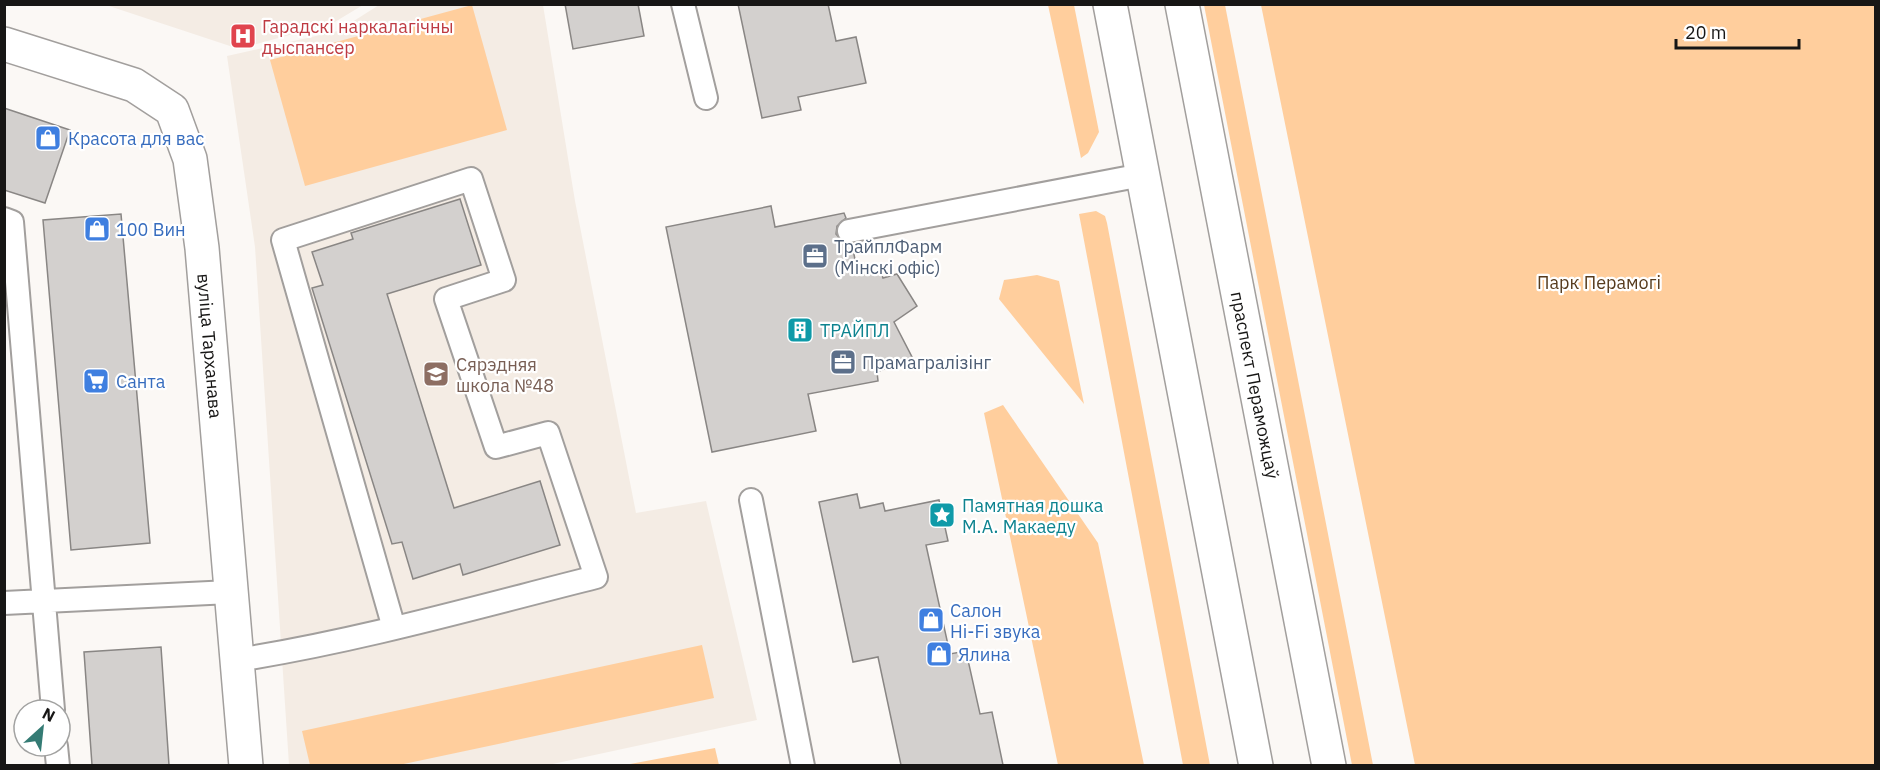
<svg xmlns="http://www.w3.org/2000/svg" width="1880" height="770" font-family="'IBM Plex Sans',sans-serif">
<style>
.built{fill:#f4ece4}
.green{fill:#ffce9d}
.building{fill:#d3d0ce;stroke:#898684;stroke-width:1.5}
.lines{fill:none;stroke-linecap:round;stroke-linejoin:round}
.lane-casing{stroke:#a29f9d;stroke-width:26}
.street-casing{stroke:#a29f9d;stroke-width:36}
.primary-casing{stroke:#a29f9d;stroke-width:36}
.lane{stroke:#fff;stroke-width:22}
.street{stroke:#fff;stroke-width:33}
.primary{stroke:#fff;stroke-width:33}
.labels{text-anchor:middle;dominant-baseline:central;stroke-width:4.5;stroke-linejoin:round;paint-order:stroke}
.health-label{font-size:18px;fill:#be3a42;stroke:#fff;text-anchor:start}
.shop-label{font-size:18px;fill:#366cbe;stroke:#fff;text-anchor:start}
.service-label{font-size:18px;fill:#4e5e75;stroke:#fff;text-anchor:start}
.park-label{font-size:18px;fill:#573b1d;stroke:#fff}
.culture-label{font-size:18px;fill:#0d838f;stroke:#fff;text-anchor:start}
.street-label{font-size:18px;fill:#171615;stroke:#fff}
.education-label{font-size:18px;fill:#785e54;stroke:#fff;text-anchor:start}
</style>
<rect width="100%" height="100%" fill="#fbf8f5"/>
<!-- built -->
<path class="built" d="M 106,5 L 363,4 L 363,5 L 333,23 L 239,49 Z
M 379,5 L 543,5 L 575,201 L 636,513 L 706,501 L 757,720 L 548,765 L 289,765 L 255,247 L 227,56 L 338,31 Z"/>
<!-- green -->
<path class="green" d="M 472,5 L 507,130 L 305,186 L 270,60 Z
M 1048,5 L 1074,5 L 1099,132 L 1088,153 L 1081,158 Z
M 1204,5 L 1225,5 L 1373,765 L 1352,765 Z
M 1261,5 L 1875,5 L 1875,765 L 1415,765 Z
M 1096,211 L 1105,216 L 1107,223 L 1210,765 L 1183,765 L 1079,214 Z
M 1037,275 L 1059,281 L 1084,404 L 999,299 L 1004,280 Z
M 1003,405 L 1098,543 L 1144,765 L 1058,765 L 984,413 Z
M 702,645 L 714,698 L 399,765 L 310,765 L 302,731 Z
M 715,748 L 719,765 L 625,765 Z"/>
<!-- building -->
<path class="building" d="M 565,4 L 638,4 L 644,36 L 573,49 Z
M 738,4 L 828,4 L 836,41 L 856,37 L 866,83 L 798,97 L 801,110 L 762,118 Z
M 4,108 L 70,130 L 45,203 L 4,190 Z
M 460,199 L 481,265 L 387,294 L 454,508 L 540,481 L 560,545 L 463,575 L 460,564 L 413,579 L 402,542 L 392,544 L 312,288 L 323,285 L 312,252 L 353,239 L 351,233 Z
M 771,206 L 775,227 L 844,213 L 846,218 L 837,226 L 836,234 L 844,243 L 852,244 L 857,270 L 869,267 L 871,273 L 881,272 L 883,278 L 897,274 L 917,306 L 894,322 L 912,357 L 877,372 L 878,381 L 808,394 L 816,431 L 712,452 L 666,227 Z
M 121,214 L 150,543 L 71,550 L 43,220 Z
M 857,494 L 860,508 L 883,503 L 885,511 L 939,500 L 948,541 L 926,545 L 950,654 L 966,651 L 980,714 L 992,712 L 1003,765 L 901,765 L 878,657 L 853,662 L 819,502 Z
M 161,647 L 169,765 L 92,765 L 84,652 Z"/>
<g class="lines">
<defs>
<path id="lane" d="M 683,4 L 706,98
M 4,219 L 12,222 L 53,710
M 849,231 L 1142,175
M 751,500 L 803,766
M 4,603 L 230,592
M 237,660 C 358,641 477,607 596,577 L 548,433 L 496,447 L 446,299 L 504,280 L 471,179 L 283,240 L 394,628
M 56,746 L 58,766"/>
<g id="street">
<path id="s1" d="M 4,44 L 134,85 L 172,110 L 190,159 L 202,248 L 246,766"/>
</g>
<g id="primary">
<path d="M 1110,4 L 1256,766"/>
<path id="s2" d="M 1182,4 L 1329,766"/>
</g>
</defs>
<!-- lane casing -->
<use href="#lane" class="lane-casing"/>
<!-- street casing -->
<use href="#street" class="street-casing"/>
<!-- primary casing -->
<use href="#primary" class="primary-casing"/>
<!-- lane -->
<use href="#lane" class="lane"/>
<!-- street -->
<use href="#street" class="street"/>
<!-- primary -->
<use href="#primary" class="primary"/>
</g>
<!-- icons -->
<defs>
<symbol id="hospital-square" viewBox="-11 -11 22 22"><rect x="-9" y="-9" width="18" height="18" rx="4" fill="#e0444e" stroke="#fff"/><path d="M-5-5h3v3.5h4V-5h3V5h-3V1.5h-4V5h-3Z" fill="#fff"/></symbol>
<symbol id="shop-square" viewBox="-11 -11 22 22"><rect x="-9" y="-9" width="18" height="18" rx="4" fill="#3f7fe0" stroke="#fff"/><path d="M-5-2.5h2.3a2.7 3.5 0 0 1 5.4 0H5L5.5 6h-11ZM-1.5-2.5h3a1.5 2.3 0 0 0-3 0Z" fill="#fff"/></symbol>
<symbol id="office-square" viewBox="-11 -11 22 22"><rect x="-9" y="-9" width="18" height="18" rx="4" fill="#5c6f8a" stroke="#fff"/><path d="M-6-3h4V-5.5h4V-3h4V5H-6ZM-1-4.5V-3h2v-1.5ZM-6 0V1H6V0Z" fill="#fff"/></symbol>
<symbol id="building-square" viewBox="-11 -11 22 22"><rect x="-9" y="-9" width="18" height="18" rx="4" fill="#0f9aa8" stroke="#fff"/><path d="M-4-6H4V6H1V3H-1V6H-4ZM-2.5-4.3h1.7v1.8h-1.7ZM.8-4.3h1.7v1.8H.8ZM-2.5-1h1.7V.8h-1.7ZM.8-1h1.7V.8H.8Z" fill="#fff"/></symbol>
<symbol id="school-square" viewBox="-11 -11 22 22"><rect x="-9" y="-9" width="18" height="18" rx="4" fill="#8d6e63" stroke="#fff"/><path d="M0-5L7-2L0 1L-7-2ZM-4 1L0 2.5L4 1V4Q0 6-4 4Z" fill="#fff"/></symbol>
<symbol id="supermarket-square" viewBox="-11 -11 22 22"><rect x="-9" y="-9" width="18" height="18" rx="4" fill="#3f7fe0" stroke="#fff"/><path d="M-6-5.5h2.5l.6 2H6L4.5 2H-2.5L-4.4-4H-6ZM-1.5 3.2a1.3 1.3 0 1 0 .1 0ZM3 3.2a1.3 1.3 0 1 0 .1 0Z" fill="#fff"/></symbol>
<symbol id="sight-square" viewBox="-11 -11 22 22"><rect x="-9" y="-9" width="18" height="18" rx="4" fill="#0f9aa8" stroke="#fff"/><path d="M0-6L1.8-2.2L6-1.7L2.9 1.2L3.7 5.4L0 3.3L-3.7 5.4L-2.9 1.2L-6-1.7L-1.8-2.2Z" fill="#fff"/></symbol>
</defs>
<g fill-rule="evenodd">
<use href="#hospital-square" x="228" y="21" width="30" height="30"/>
<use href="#shop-square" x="33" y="123" width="30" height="30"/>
<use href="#shop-square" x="82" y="214" width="30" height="30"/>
<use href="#office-square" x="800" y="241" width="30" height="30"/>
<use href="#building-square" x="785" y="315" width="30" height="30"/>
<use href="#office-square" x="828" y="347" width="30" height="30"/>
<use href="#school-square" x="421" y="359" width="30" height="30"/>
<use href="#supermarket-square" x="81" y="366" width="30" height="30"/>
<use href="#sight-square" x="927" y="500" width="30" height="30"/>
<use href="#shop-square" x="916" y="605" width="30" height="30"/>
<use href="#shop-square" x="924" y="639" width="30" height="30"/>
</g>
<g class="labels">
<!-- health labels -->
<g class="health-label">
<text x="262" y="26">Гарадскі наркалагічны<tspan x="262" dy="21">дыспансер</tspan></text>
</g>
<!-- shop labels -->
<g class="shop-label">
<text x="68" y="138">Красота для вас</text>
<text x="116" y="229">100 Вин</text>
<text x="116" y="381">Санта</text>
<text x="950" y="610">Салон<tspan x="950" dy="21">Hi-Fi звука</tspan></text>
<text x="958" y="654">Ялина</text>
</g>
<!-- service labels -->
<g class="service-label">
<text x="834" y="246">ТрайплФарм<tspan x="834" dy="21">(Мінскі офіс)</tspan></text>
<text x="862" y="362">Прамагралізінг</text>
</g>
<!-- park labels -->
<g class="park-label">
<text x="1599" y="282">Парк Перамогі</text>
</g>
<!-- culture labels -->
<g class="culture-label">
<text x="820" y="330">ТРАЙПЛ</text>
<text x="962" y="505">Памятная дошка<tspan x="962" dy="21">М.А. Макаеду</tspan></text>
</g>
<!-- street labels -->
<g class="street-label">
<text stroke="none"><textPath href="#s1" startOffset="422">вуліца Тарханава</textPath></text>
<text stroke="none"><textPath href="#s2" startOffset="388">праспект Пераможцаў</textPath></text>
</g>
<!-- education labels -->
<g class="education-label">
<text x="456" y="364">Сярэдняя<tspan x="456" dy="21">школа №48</tspan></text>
</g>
</g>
<!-- border -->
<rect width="1880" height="770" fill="none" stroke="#171615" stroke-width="12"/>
<!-- north arrow -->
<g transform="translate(42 728) rotate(27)"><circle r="28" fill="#ffffff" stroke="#a2a2a1" stroke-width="1.5"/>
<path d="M0-4.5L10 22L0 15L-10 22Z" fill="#347b74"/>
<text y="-9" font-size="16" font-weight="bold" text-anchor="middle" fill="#171615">N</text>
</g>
<!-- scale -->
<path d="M1676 39v9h123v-9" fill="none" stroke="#171615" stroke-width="3"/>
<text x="1685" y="39" font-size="18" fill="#171615" stroke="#ffffff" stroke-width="4.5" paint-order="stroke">20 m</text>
</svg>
